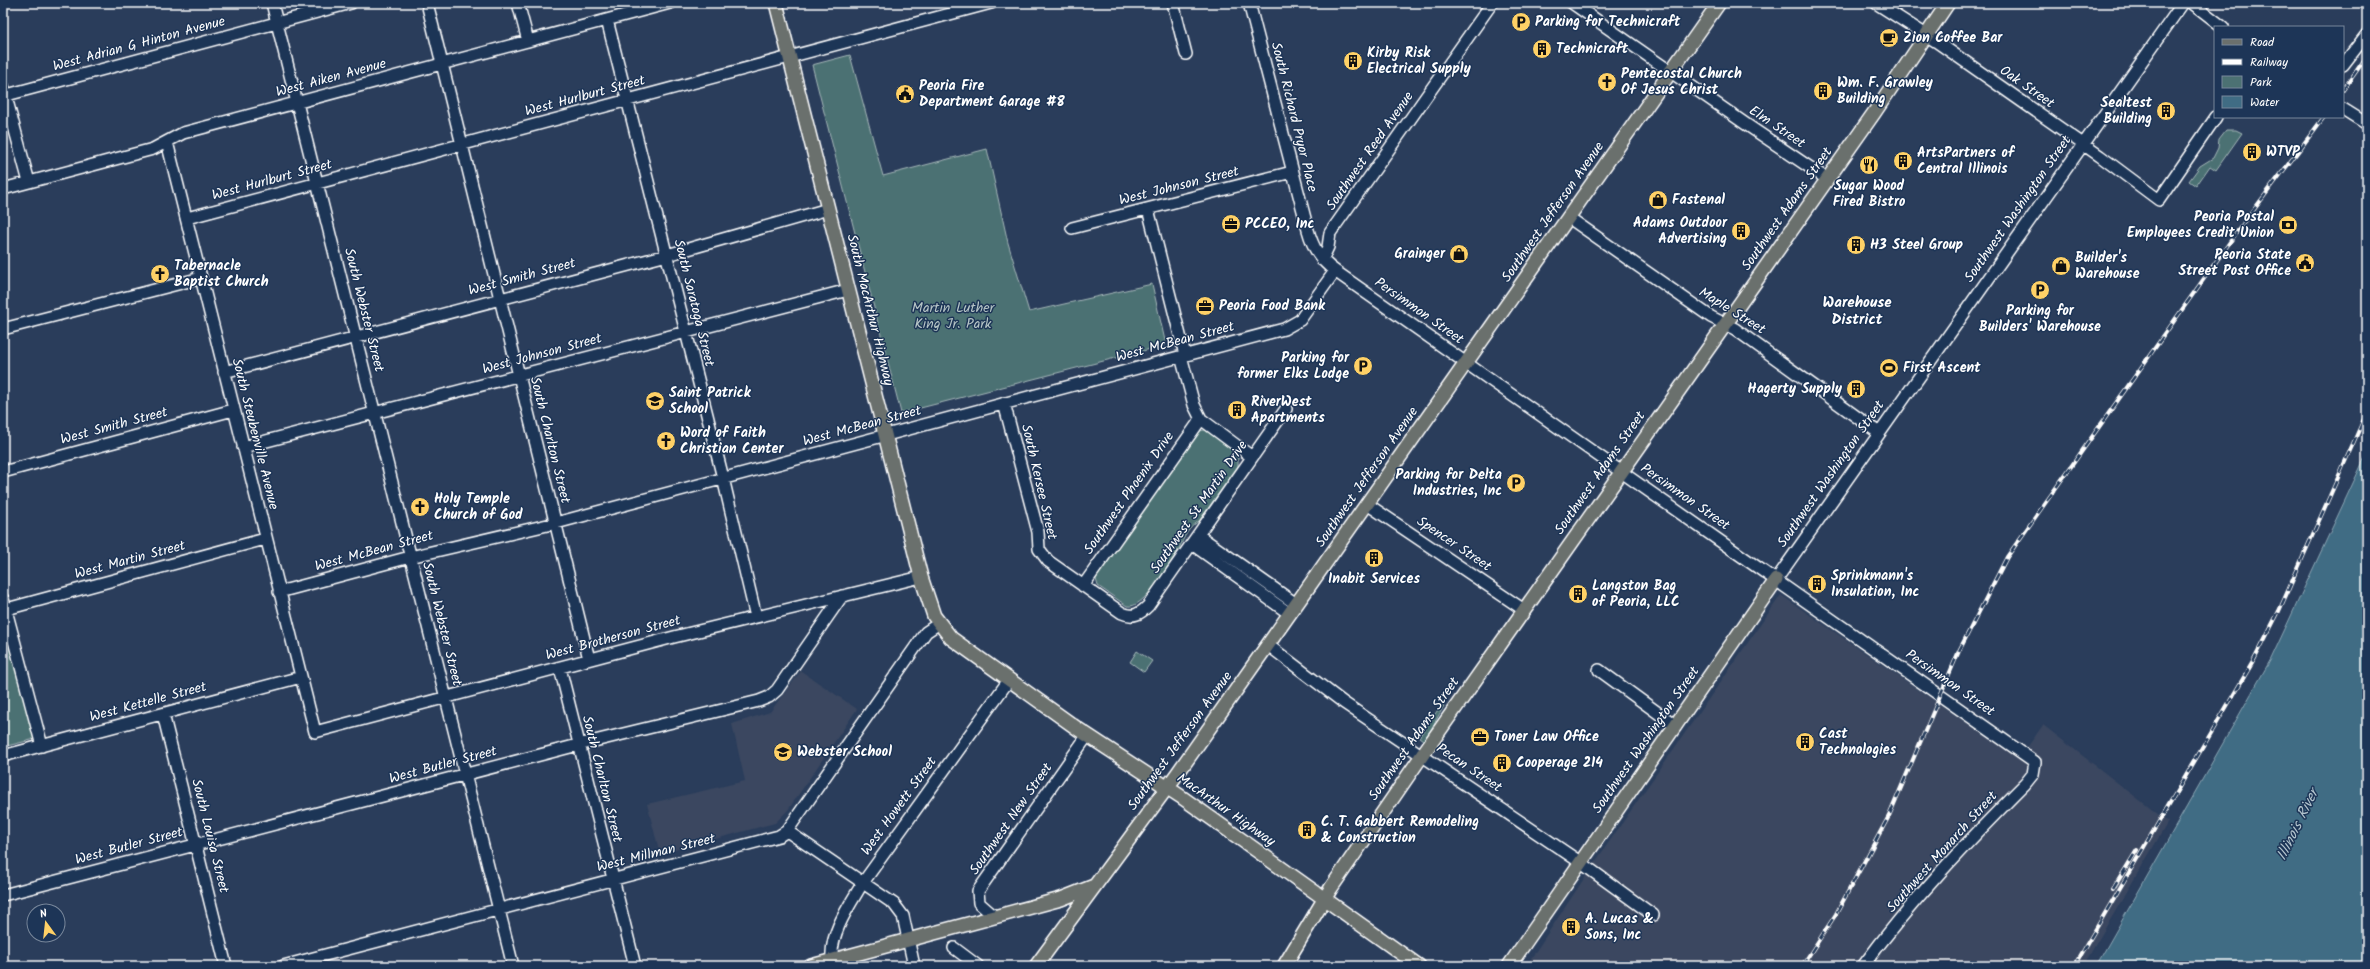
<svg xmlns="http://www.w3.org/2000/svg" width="2370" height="969" font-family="Kalam,sans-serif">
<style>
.built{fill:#3a4760}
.green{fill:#4c7173;stroke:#a6b8b9}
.water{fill:#406c84;stroke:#8ca7b5}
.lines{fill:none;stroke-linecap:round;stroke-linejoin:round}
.minor-casing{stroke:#fff;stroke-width:14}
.major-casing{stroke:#fff;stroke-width:16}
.minor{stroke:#1d3557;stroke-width:11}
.major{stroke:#6b706d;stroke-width:13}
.rail-casing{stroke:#fff;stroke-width:4}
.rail{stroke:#1d3557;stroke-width:2.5;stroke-dasharray:8;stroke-linecap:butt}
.labels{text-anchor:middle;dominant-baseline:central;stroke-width:3;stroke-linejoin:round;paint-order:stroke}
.poi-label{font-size:14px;font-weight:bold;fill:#fff;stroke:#1d3557;text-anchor:start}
.street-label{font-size:14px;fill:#fff;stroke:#1d3557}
.park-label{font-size:14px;fill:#b7c6c7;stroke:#1d3557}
.neighbourhood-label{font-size:15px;font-weight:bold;fill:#fff;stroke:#1d3557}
.water-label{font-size:15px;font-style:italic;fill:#b3c4ce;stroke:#1d3557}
</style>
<rect width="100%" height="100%" fill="#2a3d5b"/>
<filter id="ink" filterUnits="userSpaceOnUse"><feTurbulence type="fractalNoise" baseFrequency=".025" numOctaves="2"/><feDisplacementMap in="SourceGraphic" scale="8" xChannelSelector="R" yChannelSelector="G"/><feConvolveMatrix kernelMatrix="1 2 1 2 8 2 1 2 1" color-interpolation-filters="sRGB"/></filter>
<g filter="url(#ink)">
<!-- built -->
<path class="built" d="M 1781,595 L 2019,759 L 2043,725 L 2168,822 L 2083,966 L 1526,966 L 1593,865 Z
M 801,671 L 857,709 L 788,810 L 775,823 L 660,854 L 647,804 L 745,781 L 732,724 L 770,712 Z"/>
<!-- green -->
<path class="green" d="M 850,55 L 883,176 L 987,149 L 1008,243 L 1029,312 L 1152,284 L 1166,345 L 901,413 L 812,65 Z
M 2226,130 L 2236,130 L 2242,133 L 2216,170 L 2210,166 L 2196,186 L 2189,181 L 2200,166 L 2213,158 L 2218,148 L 2219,139 Z
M 1205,430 L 1238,452 L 1238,466 L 1199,521 C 1188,528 1184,537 1179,549 C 1169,563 1144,610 1127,606 L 1098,586 L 1095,576 L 1128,532 L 1163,478 L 1168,476 L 1198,431 Z
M 3,621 L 35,739 L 3,747 Z
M 1137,651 L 1152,661 L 1144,672 L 1130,662 Z
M 1442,704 L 1444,706 C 1439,714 1428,737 1423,740 L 1419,737 Z"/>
<!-- water -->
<path class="water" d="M 2367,453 L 2367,966 L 2096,966 L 2271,659 Z"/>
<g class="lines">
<defs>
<path id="minor" d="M 272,3 L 513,966
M 427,3 L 589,659
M 518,3 L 528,41
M 1173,3 L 1186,54
M 1249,3 L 1308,230 C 1313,248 1320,260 1335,271 L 2035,762 L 2033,774 L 2025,784 C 1967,842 1912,900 1863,966
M 1572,3 L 1750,127 L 1827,179
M 1876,3 L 1937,42 L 2100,156 L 2159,200 L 2216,117
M 2192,3 L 2223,27
M 607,20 L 723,478 L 756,617
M 2343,65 L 2367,34
M 3,86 L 29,182
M 3,96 L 351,3
M 2343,109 L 2367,124
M 167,142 L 315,732 L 674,637 L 921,577
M 3,189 L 153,149 L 183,133 L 670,3
M 1148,209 L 1185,355
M 1568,217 L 1711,317 L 1735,329 L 1879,433
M 187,218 L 991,3
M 1072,228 L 1292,172
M 1322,260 L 1328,247 L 1330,233 L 1492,3
M 3,329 L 201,278
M 1181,356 L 1194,405 L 1201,419 L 1252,457
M 224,372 L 667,255 L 828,209
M 1004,403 L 1038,532 L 1039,549 L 1048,561 L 1122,613 C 1133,618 1140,614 1148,606 L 1286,409
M 243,447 L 848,290
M 3,472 L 233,410
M 1367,504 L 1524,610
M 1198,535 L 1296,604
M 1192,544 L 1290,614
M 1776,580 L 2183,3
M 1083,586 L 1201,419
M 279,592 L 410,557 L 556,523 L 1284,329 L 1300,320 L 1335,271
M 3,599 L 42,746
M 3,610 L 265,539
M 1268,645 L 1344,703 L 1580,862 L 1653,915
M 560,668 L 635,966
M 1599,670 L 1676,726
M 163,714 L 226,966
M 3,756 L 301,677
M 787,831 L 894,904 L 903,916 L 914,966
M 3,895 L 578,745 L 759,701 L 769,697 L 777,690 L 842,596
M 995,917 L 979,903 L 978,891 L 1087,736
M 954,948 L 978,966
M 832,959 C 830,933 849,906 862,884 L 1009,680
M 283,966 L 779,836 L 787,831 L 926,632 L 938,624"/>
<path id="major" d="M 776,3 L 921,577 L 934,616 L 951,638 L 1078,729 L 1180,796 L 1419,966
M 811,966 L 1061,899 L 1094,886
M 1036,966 L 1177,774 L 1719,3
M 1284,966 L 1331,888 L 1423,754 L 1874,113 L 1948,3
M 1509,966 L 1776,580"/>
</defs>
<!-- minor casing -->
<use href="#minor" class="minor-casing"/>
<!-- major casing -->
<use href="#major" class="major-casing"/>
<!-- minor -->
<use href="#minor" class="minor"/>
<!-- major -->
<use href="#major" class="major"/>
<defs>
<path id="rail" d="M 2343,90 L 2367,56
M 2113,889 L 2137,850
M 1802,966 L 1836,914 L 1889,816 L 1959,651 L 2007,557 L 2237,232 L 2324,117
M 2074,966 L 2254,660 L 2279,611 L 2367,412"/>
</defs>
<!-- rail casing -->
<use href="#rail" class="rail-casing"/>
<!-- rail -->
<use href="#rail" class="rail"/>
</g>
</g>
<!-- icons -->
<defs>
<symbol id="parking-disc" viewBox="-11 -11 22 22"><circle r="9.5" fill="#ffd166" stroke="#1d3557"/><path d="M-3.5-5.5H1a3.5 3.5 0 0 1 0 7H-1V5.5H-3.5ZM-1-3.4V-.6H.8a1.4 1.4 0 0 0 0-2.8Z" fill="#111"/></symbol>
<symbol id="cafe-disc" viewBox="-11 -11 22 22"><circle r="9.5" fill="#ffd166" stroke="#1d3557"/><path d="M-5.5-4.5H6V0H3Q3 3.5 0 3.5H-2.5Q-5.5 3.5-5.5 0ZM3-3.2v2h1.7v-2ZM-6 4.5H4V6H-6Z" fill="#111"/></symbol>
<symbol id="building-disc" viewBox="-11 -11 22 22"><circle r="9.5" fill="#ffd166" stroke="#1d3557"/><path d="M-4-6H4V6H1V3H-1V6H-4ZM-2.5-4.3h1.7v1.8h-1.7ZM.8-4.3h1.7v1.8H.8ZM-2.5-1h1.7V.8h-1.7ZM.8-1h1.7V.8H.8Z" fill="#111"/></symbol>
<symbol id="church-disc" viewBox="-11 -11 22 22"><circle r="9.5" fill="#ffd166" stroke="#1d3557"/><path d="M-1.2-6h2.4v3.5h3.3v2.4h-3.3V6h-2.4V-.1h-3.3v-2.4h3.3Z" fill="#111"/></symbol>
<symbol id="civic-disc" viewBox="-11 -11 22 22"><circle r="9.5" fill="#ffd166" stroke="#1d3557"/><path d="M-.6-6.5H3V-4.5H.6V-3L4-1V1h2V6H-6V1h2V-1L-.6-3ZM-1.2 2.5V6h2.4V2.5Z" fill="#111"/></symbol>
<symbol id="restaurant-disc" viewBox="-11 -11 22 22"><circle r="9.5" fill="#ffd166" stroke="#1d3557"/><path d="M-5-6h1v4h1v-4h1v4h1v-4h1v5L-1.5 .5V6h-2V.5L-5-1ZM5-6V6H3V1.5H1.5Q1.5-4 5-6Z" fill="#111"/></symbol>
<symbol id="shop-disc" viewBox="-11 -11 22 22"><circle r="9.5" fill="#ffd166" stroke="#1d3557"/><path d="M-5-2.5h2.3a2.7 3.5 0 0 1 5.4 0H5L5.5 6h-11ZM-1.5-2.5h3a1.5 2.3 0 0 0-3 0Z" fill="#111"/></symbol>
<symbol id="office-disc" viewBox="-11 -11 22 22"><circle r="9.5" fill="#ffd166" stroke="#1d3557"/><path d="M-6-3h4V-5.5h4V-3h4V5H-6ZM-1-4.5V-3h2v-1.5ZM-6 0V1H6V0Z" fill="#111"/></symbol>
<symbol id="bank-disc" viewBox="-11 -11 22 22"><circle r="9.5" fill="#ffd166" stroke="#1d3557"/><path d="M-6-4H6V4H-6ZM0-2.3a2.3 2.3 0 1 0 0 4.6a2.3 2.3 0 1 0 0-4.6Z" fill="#111"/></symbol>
<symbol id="stadium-disc" viewBox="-11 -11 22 22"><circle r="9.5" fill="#ffd166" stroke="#1d3557"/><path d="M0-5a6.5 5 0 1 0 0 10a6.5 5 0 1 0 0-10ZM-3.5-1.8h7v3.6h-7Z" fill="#111"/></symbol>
<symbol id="school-disc" viewBox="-11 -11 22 22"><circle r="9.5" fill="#ffd166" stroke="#1d3557"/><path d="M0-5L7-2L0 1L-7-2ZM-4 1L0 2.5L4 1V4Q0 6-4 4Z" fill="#111"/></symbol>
</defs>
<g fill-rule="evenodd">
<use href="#parking-disc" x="1510" y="11" width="22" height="22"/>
<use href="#cafe-disc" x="1878" y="27" width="22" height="22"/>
<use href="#building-disc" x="1531" y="38" width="22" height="22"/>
<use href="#building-disc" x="1342" y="50" width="22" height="22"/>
<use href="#church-disc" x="1596" y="71" width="22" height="22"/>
<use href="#building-disc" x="1812" y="80" width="22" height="22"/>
<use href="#civic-disc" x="894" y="83" width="22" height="22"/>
<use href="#building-disc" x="2155" y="100" width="22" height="22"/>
<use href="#building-disc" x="2241" y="141" width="22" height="22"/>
<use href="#building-disc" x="1892" y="150" width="22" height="22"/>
<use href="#restaurant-disc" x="1858" y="154" width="22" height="22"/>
<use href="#shop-disc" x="1647" y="189" width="22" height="22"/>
<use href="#office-disc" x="1220" y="213" width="22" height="22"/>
<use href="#bank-disc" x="2277" y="214" width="22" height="22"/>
<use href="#building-disc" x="1730" y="220" width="22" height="22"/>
<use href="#building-disc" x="1845" y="234" width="22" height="22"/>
<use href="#shop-disc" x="1448" y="243" width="22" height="22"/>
<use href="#civic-disc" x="2294" y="252" width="22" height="22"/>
<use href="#shop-disc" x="2050" y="255" width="22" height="22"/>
<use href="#church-disc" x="149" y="263" width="22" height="22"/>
<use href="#parking-disc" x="2029" y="279" width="22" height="22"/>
<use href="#office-disc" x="1194" y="295" width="22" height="22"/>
<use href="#parking-disc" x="1352" y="355" width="22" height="22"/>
<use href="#stadium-disc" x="1878" y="357" width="22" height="22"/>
<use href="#building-disc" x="1845" y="378" width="22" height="22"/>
<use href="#school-disc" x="644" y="390" width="22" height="22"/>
<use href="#building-disc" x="1226" y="399" width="22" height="22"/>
<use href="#church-disc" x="655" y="430" width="22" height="22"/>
<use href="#parking-disc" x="1505" y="472" width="22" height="22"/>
<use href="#church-disc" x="409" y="496" width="22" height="22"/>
<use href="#building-disc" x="1363" y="547" width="22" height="22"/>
<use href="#building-disc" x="1806" y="573" width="22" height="22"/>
<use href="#building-disc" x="1567" y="583" width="22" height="22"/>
<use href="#office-disc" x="1469" y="726" width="22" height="22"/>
<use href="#building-disc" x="1794" y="731" width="22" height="22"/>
<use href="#school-disc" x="772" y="741" width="22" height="22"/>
<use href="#building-disc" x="1491" y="752" width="22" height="22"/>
<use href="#building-disc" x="1296" y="819" width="22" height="22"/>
<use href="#building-disc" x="1560" y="916" width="22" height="22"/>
</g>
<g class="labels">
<!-- poi labels -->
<g class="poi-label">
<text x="1535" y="22">Parking for Technicraft</text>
<text x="1903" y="38">Zion Coffee Bar</text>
<text x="1556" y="49">Technicraft</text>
<text x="1367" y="53">Kirby Risk<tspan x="1367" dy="16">Electrical Supply</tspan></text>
<text x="1621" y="74">Pentecostal Church<tspan x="1621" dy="16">Of Jesus Christ</tspan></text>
<text x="1837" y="83">Wm. F. Grawley<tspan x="1837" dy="16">Building</tspan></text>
<text x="919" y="86">Peoria Fire<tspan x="919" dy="16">Department Garage #8</tspan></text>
<text x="2152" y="103" text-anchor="end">Sealtest<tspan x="2152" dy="16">Building</tspan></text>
<text x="2266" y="152">WTVP</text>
<text x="1917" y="153">ArtsPartners of<tspan x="1917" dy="16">Central Illinois</tspan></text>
<text x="1869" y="186" text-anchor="middle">Sugar Wood<tspan x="1869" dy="16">Fired Bistro</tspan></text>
<text x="1672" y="200">Fastenal</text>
<text x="2274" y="217" text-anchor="end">Peoria Postal<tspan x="2274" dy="16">Employees Credit Union</tspan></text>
<text x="1727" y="223" text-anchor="end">Adams Outdoor<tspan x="1727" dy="16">Advertising</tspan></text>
<text x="1245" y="224">PCCEO, Inc</text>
<text x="1870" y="245">H3 Steel Group</text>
<text x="1445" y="254" text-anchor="end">Grainger</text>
<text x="2291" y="255" text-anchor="end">Peoria State<tspan x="2291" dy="16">Street Post Office</tspan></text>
<text x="2075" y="258">Builder's<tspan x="2075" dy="16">Warehouse</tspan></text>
<text x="174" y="266">Tabernacle<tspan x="174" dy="16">Baptist Church</tspan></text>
<text x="1219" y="306">Peoria Food Bank</text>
<text x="2040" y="311" text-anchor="middle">Parking for<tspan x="2040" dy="16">Builders' Warehouse</tspan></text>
<text x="1349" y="358" text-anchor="end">Parking for<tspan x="1349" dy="16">former Elks Lodge</tspan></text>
<text x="1903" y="368">First Ascent</text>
<text x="1842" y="389" text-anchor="end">Hagerty Supply</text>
<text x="669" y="393">Saint Patrick<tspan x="669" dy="16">School</tspan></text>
<text x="1251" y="402">RiverWest<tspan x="1251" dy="16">Apartments</tspan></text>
<text x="680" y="433">Word of Faith<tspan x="680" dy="16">Christian Center</tspan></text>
<text x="1502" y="475" text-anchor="end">Parking for Delta<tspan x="1502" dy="16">Industries, Inc</tspan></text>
<text x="434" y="499">Holy Temple<tspan x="434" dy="16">Church of God</tspan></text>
<text x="1831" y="576">Sprinkmann's<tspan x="1831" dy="16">Insulation, Inc</tspan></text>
<text x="1374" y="579" text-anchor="middle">Inabit Services</text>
<text x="1592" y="586">Langston Bag<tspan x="1592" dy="16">of Peoria, LLC</tspan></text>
<text x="1819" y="734">Cast<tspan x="1819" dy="16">Technologies</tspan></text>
<text x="1494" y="737">Toner Law Office</text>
<text x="797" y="752">Webster School</text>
<text x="1516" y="763">Cooperage 214</text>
<text x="1321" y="822">C. T. Gabbert Remodeling<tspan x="1321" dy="16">&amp; Construction</tspan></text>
<text x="1585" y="919">A. Lucas &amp;<tspan x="1585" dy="16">Sons, Inc</tspan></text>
</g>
<!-- street labels -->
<g class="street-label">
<text transform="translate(139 44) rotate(-15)">West Adrian G Hinton Avenue</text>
<text transform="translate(331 78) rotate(-15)">West Aiken Avenue</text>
<text transform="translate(2027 87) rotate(35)">Oak Street</text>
<text transform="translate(585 96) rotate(-15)">West Hurlburt Street</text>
<text transform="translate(1294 117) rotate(76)">South Richard Pryor Place</text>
<text transform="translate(1777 127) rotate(34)">Elm Street</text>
<text transform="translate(1370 151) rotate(-55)">Southwest Reed Avenue</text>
<text transform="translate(272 180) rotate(-15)">West Hurlburt Street</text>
<text transform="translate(1179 186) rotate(-14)">West Johnson Street</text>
<text transform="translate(1787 209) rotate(-55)">Southwest Adams Street</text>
<text transform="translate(2018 209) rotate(-55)">Southwest Washington Street</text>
<text transform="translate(1553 212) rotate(-55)">Southwest Jefferson Avenue</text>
<text transform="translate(522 277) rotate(-15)">West Smith Street</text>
<text transform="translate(694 303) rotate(76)">South Saratoga Street</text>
<text transform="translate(364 310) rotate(76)">South Webster Street</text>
<text transform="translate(870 310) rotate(76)">South MacArthur Highway</text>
<text transform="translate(1419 311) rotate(35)">Persimmon Street</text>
<text transform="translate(1732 311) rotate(32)">Maple Street</text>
<text transform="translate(1175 342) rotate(-15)">West McBean Street</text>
<text transform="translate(542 354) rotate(-15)">West Johnson Street</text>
<text transform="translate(114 426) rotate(-15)">West Smith Street</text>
<text transform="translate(862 426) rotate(-15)">West McBean Street</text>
<text transform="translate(255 434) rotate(76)">South Steubenville Avenue</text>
<text transform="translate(550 440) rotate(76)">South Charlton Street</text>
<text transform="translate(1600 473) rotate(-55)">Southwest Adams Street</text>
<text transform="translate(1831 474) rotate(-55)">Southwest Washington Street</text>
<text transform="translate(1367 477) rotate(-55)">Southwest Jefferson Avenue</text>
<text transform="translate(1039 482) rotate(77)">South Kersee Street</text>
<text transform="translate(1129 493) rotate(-55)">Southwest Phoenix Drive</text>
<text transform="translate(1685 497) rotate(35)">Persimmon Street</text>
<text transform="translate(1199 507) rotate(-55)">Southwest St Martin Drive</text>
<text transform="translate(1454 544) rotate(34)">Spencer Street</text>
<text transform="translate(374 551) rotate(-15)">West McBean Street</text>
<text transform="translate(130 560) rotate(-15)">West Martin Street</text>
<text transform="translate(442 624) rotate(76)">South Webster Street</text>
<text transform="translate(613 638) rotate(-15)">West Brotherson Street</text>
<text transform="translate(1950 683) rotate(35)">Persimmon Street</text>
<text transform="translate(148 702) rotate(-15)">West Kettelle Street</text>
<text transform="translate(1414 739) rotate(-55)">Southwest Adams Street</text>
<text transform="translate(1646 740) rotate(-55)">Southwest Washington Street</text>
<text transform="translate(1180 741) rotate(-54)">Southwest Jefferson Avenue</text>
<text transform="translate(443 765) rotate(-15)">West Butler Street</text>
<text transform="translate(1469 768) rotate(34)">Pecan Street</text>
<text transform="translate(602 779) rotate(76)">South Charlton Street</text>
<text transform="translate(899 806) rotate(-54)">West Howett Street</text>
<text transform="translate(1226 810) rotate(35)">MacArthur Highway</text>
<text transform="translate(1011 819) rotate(-55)">Southwest New Street</text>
<text transform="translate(210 836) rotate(76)">South Louisa Street</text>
<text transform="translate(129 846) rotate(-15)">West Butler Street</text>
<text transform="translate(1942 852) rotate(-48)">Southwest Monarch Street</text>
<text transform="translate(656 853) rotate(-14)">West Millman Street</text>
</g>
<!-- park labels -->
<g class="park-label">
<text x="953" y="308">Martin Luther<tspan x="953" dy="16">King Jr. Park</tspan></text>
</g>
<!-- neighbourhood labels -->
<g class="neighbourhood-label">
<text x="1857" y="303">Warehouse<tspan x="1857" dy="17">District</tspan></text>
</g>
<!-- water labels -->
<g class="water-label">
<text transform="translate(2298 825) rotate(-64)">Illinois River</text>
</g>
</g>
<!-- margin -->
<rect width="2370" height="969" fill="none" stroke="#1d3557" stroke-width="16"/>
<rect x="8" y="8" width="2354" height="953" fill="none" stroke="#fff" stroke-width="1.5" filter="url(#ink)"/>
<!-- legend -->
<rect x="2214" y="26" width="130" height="92" fill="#1d3557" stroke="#77869a"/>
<rect x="2222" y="39" width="20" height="6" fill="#6b706d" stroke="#77869a"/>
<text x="2250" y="46" font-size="12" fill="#ffffff">Road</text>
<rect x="2222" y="59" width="20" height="6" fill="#ffffff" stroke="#77869a"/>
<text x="2250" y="66" font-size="12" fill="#ffffff">Railway</text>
<rect x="2222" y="76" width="20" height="12" fill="#4c7173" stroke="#77869a"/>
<text x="2250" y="86" font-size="12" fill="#ffffff">Park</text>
<rect x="2222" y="96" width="20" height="12" fill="#406c84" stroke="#77869a"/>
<text x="2250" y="106" font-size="12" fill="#ffffff">Water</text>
<!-- north arrow -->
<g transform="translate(46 923) rotate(345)"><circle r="19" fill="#1d3557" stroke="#77869a"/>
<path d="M0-3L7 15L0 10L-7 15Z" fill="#ffd166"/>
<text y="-6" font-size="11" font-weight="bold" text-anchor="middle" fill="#ffffff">N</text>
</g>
</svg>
